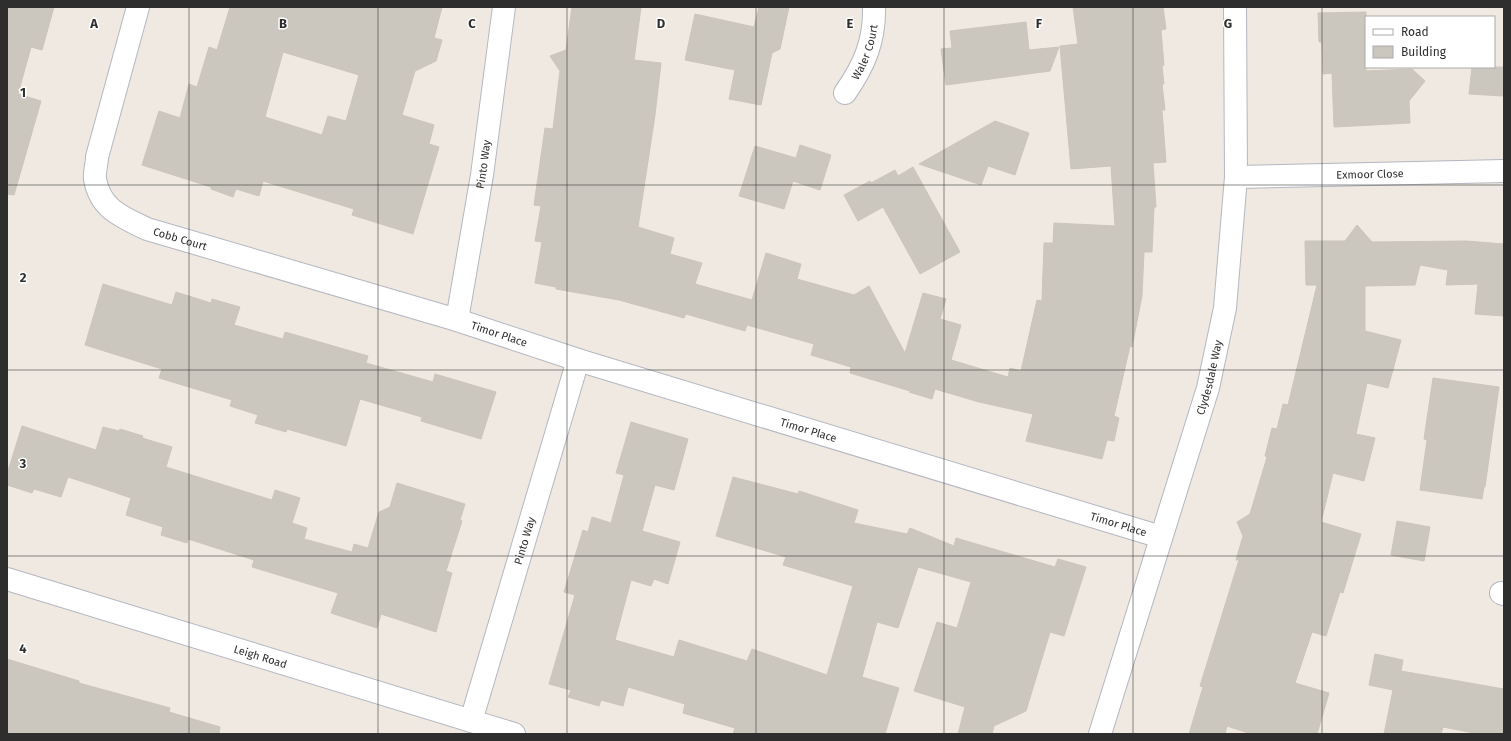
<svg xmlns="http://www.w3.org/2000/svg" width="1511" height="741" font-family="'Fira Sans',sans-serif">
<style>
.building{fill:#cbc7bf;stroke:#cbc5ba;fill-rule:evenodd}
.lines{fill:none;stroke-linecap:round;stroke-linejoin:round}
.minor-casing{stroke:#b4b7c1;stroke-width:24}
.minor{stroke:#fff;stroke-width:22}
.grid{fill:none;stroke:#2e2e2e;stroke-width:1;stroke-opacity:0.55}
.labels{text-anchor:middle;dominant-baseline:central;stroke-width:3;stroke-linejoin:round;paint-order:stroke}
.street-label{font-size:11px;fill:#2e2e2e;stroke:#fff}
.grid-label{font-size:13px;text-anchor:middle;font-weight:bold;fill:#2e2e2e;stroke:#fff;stroke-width:3;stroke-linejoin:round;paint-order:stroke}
</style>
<rect width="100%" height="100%" fill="#efe9e1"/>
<!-- building -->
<path class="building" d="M 7,7 L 54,7 L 42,50 L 31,47 L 18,94 L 41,101 L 14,195 L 7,194 Z
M 230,7 L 442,7 L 434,38 L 442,40 L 436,61 L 415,71 L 402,115 L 434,125 L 429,144 L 439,147 L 413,234 L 352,215 L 354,209 L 263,181 L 259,196 L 236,189 L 233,197 L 211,189 L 211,187 L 142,165 L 159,111 L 180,118 L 189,84 L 197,87 L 209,47 L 217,50 ZM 283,52 L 359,75 L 346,121 L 328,116 L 322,135 L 265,117 Z
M 572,7 L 641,7 L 634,60 L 661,63 L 655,115 L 638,227 L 674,238 L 670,254 L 702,263 L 695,284 L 752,300 L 766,253 L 801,264 L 797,279 L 854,295 L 869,286 L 905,353 L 923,293 L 946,299 L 940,319 L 961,325 L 951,360 L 1008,377 L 1010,368 L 1021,371 L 1037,300 L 1042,301 L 1044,243 L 1053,243 L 1054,223 L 1115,226 L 1111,166 L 1071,169 L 1060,46 L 1078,44 L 1073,7 L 1163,7 L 1166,29 L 1161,30 L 1164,65 L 1162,66 L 1164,84 L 1162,84 L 1165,110 L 1162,110 L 1166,162 L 1153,163 L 1156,207 L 1154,207 L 1152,252 L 1144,252 L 1142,296 L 1132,347 L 1130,346 L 1114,416 L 1119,418 L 1114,441 L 1107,440 L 1102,459 L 1026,441 L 1033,414 L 979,402 L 935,389 L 932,399 L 909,392 L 910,391 L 850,373 L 851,367 L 811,355 L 814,344 L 747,325 L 745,331 L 686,314 L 684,318 L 619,300 L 556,289 L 556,287 L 535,283 L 542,242 L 535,241 L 541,206 L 534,205 L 545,128 L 553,129 L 560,71 L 550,56 L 566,50 Z
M 759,7 L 789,7 L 780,49 L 772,53 L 761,105 L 729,99 L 735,70 L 685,60 L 695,14 L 754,27 Z
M 1366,12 L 1366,71 L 1412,69 L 1425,81 L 1409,101 L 1410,123 L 1334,127 L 1332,73 L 1323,74 L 1322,42 L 1319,42 L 1318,13 Z
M 1026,22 L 1029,50 L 1059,47 L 1050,71 L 946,85 L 941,49 L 952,48 L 950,31 Z
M 1472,67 L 1504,67 L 1503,96 L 1469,94 Z
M 995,121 L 1029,133 L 1015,175 L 988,166 L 981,185 L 919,164 Z
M 800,145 L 831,155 L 820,190 L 793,181 L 784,209 L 739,196 L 755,146 L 796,158 Z
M 913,167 L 960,252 L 920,274 L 883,207 L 858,221 L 844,195 L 870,181 L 871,183 L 895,170 L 898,176 Z
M 1357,225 L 1372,242 L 1466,241 L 1504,244 L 1504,316 L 1475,314 L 1478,284 L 1446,285 L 1448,270 L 1420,265 L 1415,285 L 1365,286 L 1365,331 L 1401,340 L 1388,388 L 1367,383 L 1356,434 L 1375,438 L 1364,481 L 1333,473 L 1321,522 L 1361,534 L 1343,593 L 1340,592 L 1326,636 L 1312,632 L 1295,683 L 1329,693 L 1317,734 L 1251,734 L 1227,726 L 1225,734 L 1189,734 L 1203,687 L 1200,686 L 1239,560 L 1236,560 L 1243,536 L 1237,522 L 1250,514 L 1267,457 L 1265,456 L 1272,428 L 1277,429 L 1283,404 L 1288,405 L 1317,285 L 1306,285 L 1305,241 L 1345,241 Z
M 103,284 L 172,305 L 176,292 L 211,303 L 212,299 L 240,307 L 234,325 L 283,339 L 285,332 L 368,356 L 366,363 L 433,382 L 435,374 L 496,392 L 481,439 L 421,421 L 422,417 L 360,399 L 346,446 L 287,429 L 286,432 L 255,423 L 258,415 L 230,406 L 232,400 L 159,378 L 162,369 L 85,345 Z
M 1433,378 L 1499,387 L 1485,487 L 1484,487 L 1482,499 L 1420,490 L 1427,440 L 1424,439 Z
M 631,422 L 688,439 L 674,490 L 655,485 L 642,531 L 680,542 L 668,584 L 654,579 L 651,586 L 631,580 L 615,640 L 674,657 L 679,640 L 747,661 L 752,649 L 827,675 L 853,586 L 783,565 L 786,557 L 716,536 L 733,477 L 798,494 L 799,491 L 858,510 L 854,523 L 907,534 L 910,528 L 954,546 L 956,538 L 1055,567 L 1058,559 L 1086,567 L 1064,636 L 1050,632 L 1026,711 L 994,726 L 992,734 L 958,734 L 965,707 L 914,691 L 937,622 L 957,628 L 971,582 L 918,567 L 898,628 L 877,622 L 862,677 L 899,688 L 885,734 L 733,734 L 735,728 L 683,713 L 685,704 L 628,687 L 623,706 L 601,700 L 599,706 L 568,697 L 571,690 L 549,684 L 575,595 L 564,592 L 583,530 L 588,532 L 592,517 L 611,523 L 624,475 L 616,473 Z
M 22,426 L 96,450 L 103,427 L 119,431 L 120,429 L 143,436 L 142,438 L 172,447 L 166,467 L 272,500 L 275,490 L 300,498 L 292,523 L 307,528 L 304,539 L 352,552 L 354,544 L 368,548 L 379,512 L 390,507 L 397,483 L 465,504 L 460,520 L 462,521 L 446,571 L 452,573 L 436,632 L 381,614 L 377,628 L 331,613 L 338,593 L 252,567 L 254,560 L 188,539 L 187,543 L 161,535 L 163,527 L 126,515 L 131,498 L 99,487 L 68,477 L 61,497 L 34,489 L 32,493 L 7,485 L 7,474 Z
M 1397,521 L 1430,527 L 1424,561 L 1391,555 Z
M 1375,654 L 1403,660 L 1401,671 L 1504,689 L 1504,734 L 1479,734 L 1443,727 L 1441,734 L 1384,734 L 1393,690 L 1369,685 Z
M 7,659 L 79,681 L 79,683 L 170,708 L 169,712 L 220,727 L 219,734 L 7,734 Z"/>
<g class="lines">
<defs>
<g id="minor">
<path id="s1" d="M 138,7 L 97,157 C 97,164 94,172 95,179 C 100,209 122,217 147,229 L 457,320 L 578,360 L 1161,537"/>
<path id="s2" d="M 845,93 C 864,66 875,41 874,7"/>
<path id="s3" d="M 1236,177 L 1504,171"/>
<path id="s4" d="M 457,320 L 482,175 L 504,7"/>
<path id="s5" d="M 7,579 L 514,734"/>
<path d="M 1501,593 L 1504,594"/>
<path id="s6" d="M 471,721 L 578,360"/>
<path id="s7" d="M 1100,734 L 1208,388 L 1225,308 L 1236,177 L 1235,7"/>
</g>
</defs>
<!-- minor casing -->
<use href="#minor" class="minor-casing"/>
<!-- minor -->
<use href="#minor" class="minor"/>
</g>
<!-- grid -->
<path class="grid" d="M 189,7 L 189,734M 378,7 L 378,734M 567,7 L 567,734M 756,7 L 756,734M 944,7 L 944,734M 1133,7 L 1133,734M 1322,7 L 1322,734M 7,185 L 1504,185M 7,370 L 1504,370M 7,556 L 1504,556"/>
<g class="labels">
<!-- street labels -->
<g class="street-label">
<text stroke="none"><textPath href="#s2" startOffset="46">Waler Court</textPath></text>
<text stroke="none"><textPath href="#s4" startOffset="158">Pinto Way</textPath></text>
<text stroke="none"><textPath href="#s3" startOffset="134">Exmoor Close</textPath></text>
<text stroke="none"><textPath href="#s1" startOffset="288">Cobb Court</textPath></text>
<text stroke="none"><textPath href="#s1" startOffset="621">Timor Place</textPath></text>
<text stroke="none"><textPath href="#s7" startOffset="373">Clydesdale Way</textPath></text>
<text stroke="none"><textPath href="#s1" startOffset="945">Timor Place</textPath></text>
<text stroke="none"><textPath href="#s1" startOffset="1269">Timor Place</textPath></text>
<text stroke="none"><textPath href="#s6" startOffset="188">Pinto Way</textPath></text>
<text stroke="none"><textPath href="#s5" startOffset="265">Leigh Road</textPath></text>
</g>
</g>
<g class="grid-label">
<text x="94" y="28">A</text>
<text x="283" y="28">B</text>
<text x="472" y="28">C</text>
<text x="661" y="28">D</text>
<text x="850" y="28">E</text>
<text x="1039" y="28">F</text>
<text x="1228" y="28">G</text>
<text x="23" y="97">1</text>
<text x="23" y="282">2</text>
<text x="23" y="468">3</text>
<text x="23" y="653">4</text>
</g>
<!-- border -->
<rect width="1511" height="741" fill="none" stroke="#2e2e2e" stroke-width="16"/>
<!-- legend -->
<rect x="1365" y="16" width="130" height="52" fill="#ffffff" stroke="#ababab"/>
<rect x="1373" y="29" width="20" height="6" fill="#ffffff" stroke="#ababab"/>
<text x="1401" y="36" font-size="12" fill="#2e2e2e">Road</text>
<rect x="1373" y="46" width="20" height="12" fill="#cbc7bf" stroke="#ababab"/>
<text x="1401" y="56" font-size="12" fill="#2e2e2e">Building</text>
</svg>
